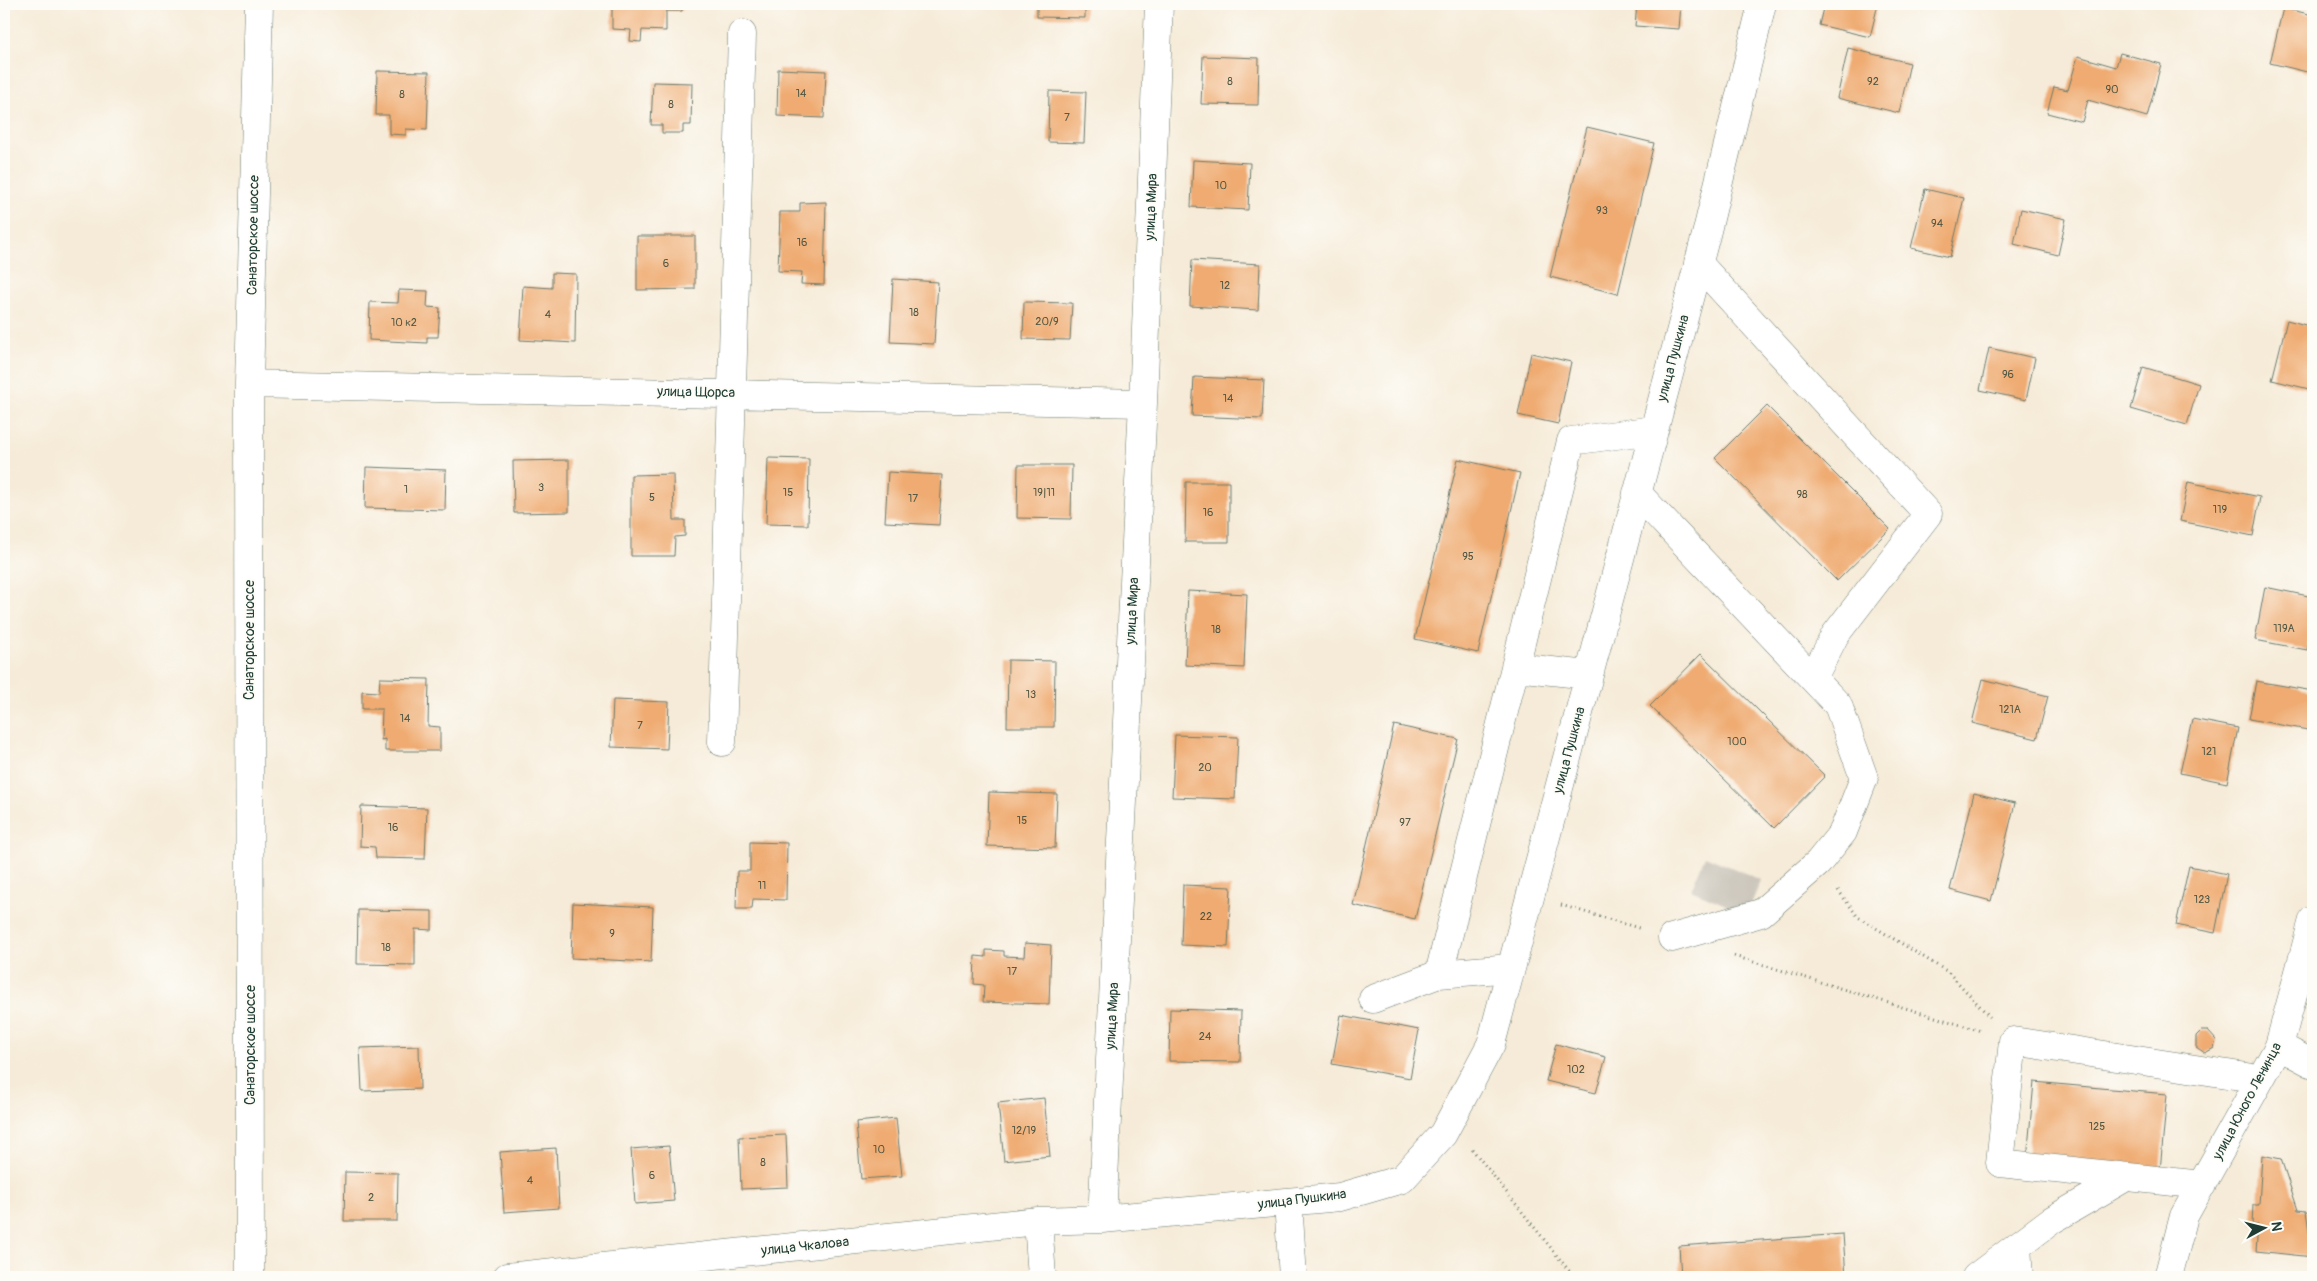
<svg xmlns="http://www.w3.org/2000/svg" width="2317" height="1281" font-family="Pangolin,sans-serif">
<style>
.industrial{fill:#c9c3b8}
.building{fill:#efab71}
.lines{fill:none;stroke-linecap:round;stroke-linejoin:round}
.minor-casing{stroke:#6a7a6d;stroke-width:29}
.path{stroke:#6a7a6d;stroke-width:3;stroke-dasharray:1 4;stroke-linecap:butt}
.minor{stroke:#fff;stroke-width:28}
.labels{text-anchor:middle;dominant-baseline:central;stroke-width:4;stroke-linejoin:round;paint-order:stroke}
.number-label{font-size:11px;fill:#535843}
.street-label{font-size:14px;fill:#1f3d34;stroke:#fdfcf7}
</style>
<rect width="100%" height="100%" fill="#fdfcf7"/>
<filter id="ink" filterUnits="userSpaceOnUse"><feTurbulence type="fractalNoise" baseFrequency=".02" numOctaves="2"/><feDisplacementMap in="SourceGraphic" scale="10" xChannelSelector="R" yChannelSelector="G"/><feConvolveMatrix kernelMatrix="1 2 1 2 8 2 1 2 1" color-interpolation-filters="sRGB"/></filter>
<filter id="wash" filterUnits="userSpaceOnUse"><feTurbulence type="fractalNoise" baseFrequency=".0096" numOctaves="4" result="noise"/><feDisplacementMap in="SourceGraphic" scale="20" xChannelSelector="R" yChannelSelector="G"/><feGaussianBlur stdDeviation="1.12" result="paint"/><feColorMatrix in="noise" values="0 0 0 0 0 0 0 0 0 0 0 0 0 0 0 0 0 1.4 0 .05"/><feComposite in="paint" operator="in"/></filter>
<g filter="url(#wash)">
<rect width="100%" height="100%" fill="#f6ebd8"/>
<!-- industrial -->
<path class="industrial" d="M 1705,856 L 1761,880 L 1747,914 L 1691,890 Z"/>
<g id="blocks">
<!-- building -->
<path class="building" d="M 612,4 L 683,4 L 682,11 L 666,11 L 666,31 L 642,30 L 641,42 L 630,41 L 631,30 L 612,29 Z
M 1037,4 L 1085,4 L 1085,18 L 1037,17 Z
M 1637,4 L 1681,4 L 1679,29 L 1635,26 Z
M 1824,4 L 1878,4 L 1870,37 L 1819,25 Z
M 2283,8 L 2313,15 L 2313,48 L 2307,72 L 2270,63 Z
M 1848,48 L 1910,63 L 1899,113 L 1837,98 Z
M 2120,53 L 2161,64 L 2147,117 L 2088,100 L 2082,122 L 2047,113 L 2054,87 L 2068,90 L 2078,56 L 2116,67 Z
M 1203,56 L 1259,58 L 1258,105 L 1201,104 Z
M 778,69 L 826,71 L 824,118 L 777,116 Z
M 377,71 L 429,72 L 427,130 L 406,129 L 406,135 L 389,134 L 389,115 L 376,115 Z
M 653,82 L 692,83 L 691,125 L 683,125 L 683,133 L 662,133 L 662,125 L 651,125 Z
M 1049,91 L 1086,92 L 1084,143 L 1048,142 Z
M 1587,127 L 1654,143 L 1618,294 L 1550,277 Z
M 1193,160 L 1250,163 L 1248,210 L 1191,207 Z
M 1925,189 L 1964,198 L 1950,257 L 1911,248 Z
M 826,202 L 824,285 L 801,284 L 802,272 L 778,271 L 780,212 L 800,212 L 800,203 Z
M 2021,209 L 2066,219 L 2058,255 L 2014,244 Z
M 637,236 L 695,236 L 695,289 L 637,290 Z
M 1192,260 L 1260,264 L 1258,310 L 1190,306 Z
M 552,273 L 576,274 L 575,343 L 520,340 L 523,286 L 552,288 Z
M 893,279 L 938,282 L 934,344 L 890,342 Z
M 399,290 L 428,291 L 427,307 L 440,308 L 438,337 L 427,337 L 427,343 L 369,340 L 370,302 L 398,303 Z
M 1024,302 L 1072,303 L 1070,340 L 1023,339 Z
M 2287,320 L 2313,327 L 2313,390 L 2272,380 Z
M 1989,348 L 2035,358 L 2026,400 L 1980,390 Z
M 1531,353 L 1571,362 L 1558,424 L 1518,415 Z
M 2143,367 L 2199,384 L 2187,425 L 2131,409 Z
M 1194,377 L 1264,380 L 1262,419 L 1192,416 Z
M 1767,406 L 1890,529 L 1837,581 L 1715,458 Z
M 768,458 L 809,459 L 808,525 L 766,524 Z
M 1458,459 L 1520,473 L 1478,653 L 1415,639 Z
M 569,460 L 569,512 L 514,513 L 513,461 Z
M 1018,465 L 1072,465 L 1071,519 L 1017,518 Z
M 366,467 L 446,470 L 445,510 L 365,508 Z
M 888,472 L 942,475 L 939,525 L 885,522 Z
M 673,474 L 674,520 L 685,520 L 685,536 L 675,537 L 674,556 L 631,556 L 631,475 Z
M 1186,482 L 1229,482 L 1229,542 L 1185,542 Z
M 2188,482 L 2260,497 L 2253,536 L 2180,521 Z
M 2265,587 L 2313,597 L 2313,617 L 2307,650 L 2255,640 Z
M 1188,591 L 1247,594 L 1244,668 L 1185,665 Z
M 1701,654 L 1825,776 L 1774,828 L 1650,706 Z
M 1008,660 L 1055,661 L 1054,727 L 1007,727 Z
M 380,678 L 429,679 L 428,726 L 440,727 L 440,751 L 385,751 L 385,739 L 381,740 L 382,709 L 362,709 L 362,691 L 379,692 Z
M 1983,679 L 2048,696 L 2037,739 L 1972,723 Z
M 2256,681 L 2313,691 L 2313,731 L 2249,719 Z
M 613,700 L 669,702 L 667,749 L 611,747 Z
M 2192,719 L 2238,728 L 2227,783 L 2180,773 Z
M 1394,725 L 1458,739 L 1415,919 L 1353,905 Z
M 1175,735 L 1238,737 L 1235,799 L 1172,797 Z
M 989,792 L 1057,794 L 1055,848 L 987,846 Z
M 1974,793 L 2015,803 L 1991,901 L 1950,890 Z
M 361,806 L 427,808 L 425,859 L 376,858 L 375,847 L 360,846 Z
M 750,842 L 787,843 L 786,900 L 753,899 L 752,909 L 736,909 L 737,871 L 750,871 Z
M 2189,866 L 2227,874 L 2215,933 L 2176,925 Z
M 1183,885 L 1231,887 L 1228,947 L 1181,945 Z
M 573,903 L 653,907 L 651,962 L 571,958 Z
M 358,910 L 432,911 L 432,930 L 415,929 L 415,965 L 357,964 Z
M 1025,943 L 1051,945 L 1049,1004 L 983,1002 L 984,985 L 974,984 L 975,956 L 986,957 L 986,950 L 1004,951 L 1004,956 L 1024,957 Z
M 1170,1009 L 1241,1011 L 1240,1062 L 1169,1061 Z
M 1341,1015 L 1419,1030 L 1410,1078 L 1332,1064 Z
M 2201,1031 L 2208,1031 L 2216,1040 L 2214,1048 L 2205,1053 L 2196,1047 L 2196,1036 Z
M 1556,1044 L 1606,1057 L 1596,1093 L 1546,1081 Z
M 419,1046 L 420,1089 L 362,1091 L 360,1048 Z
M 2034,1082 L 2167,1094 L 2160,1171 L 2027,1159 Z
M 1044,1098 L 1050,1156 L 1004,1161 L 998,1103 Z
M 896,1118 L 902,1176 L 861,1179 L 856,1122 Z
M 786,1135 L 788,1187 L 741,1189 L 739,1137 Z
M 669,1146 L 674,1201 L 635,1204 L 631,1149 Z
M 556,1148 L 559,1208 L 504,1212 L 500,1152 Z
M 2262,1155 L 2281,1159 L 2298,1210 L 2306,1211 L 2313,1257 L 2256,1251 L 2258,1225 L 2252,1225 L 2253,1205 L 2259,1205 Z
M 345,1172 L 398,1173 L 397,1221 L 344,1221 Z
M 1843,1234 L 1846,1277 L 1681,1277 L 1679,1246 Z"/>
</g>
</g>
<g filter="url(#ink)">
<use href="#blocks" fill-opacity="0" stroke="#6a7a6d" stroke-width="1"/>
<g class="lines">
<defs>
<path id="minor" d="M 1698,263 L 1928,514 L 1835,635 L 1813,678
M 249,384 L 1143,403
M 1637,493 L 1838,705 L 1864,778 L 1843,832 L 1818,863 L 1761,913 L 1672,938
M 1515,667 L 1589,675
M 722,742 L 742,34
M 1439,974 L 1571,441 L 1654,430
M 1373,999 L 1439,974 L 1511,968
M 2279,1046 L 2313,1064
M 2202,1185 L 2000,1163 L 2013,1041 L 2260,1079
M 1288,1202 L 1293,1277
M 1102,1219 L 1143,403 L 1159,4
M 1038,1221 L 1042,1277
M 2017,1246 L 2019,1277
M 250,1277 L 249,384 L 259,4
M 507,1277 L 1038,1221 L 1102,1219 L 1340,1197 L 1402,1179 L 1443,1134 L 1491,1044 L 1706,235 L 1762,4
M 1976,1277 L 2052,1220 L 2126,1177
M 2168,1277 L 2184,1216 L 2279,1046 L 2313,920"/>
</defs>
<!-- minor casing -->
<use href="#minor" class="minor-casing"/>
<!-- path -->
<path class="path" d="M 1838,890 L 1858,917 L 1948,972 L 1990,1017
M 1561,905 L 1642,929
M 1734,956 L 1981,1031
M 1472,1149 L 1574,1277"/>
<!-- minor -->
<use href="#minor" class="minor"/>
</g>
</g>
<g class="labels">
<!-- number labels -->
<g class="number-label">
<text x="1230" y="81">8</text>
<text x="1873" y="81">92</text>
<text x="2112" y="89">90</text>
<text x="801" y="93">14</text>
<text x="402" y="94">8</text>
<text x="671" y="104">8</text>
<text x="1067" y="117">7</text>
<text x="1221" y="185">10</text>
<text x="1602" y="210">93</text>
<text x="1937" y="223">94</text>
<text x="802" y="242">16</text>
<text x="666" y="263">6</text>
<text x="1225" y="285">12</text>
<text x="914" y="312">18</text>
<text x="548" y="314">4</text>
<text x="1047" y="321">20/9</text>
<text x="404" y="322">10 к2</text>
<text x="2008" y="374">96</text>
<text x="1228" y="398">14</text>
<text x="541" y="487">3</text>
<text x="406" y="489">1</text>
<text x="788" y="492">15</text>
<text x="1044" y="492">19|11</text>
<text x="1802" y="494">98</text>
<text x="652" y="497">5</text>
<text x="913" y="498">17</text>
<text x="2220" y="509">119</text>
<text x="1208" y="512">16</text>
<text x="1468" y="556">95</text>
<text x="2284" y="628">119А</text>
<text x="1216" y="629">18</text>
<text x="1031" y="694">13</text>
<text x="2010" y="709">121А</text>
<text x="405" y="718">14</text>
<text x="640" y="725">7</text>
<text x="1737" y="741">100</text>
<text x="2209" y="751">121</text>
<text x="1205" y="767">20</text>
<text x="1022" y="820">15</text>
<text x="1405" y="822">97</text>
<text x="393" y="827">16</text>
<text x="762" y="885">11</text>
<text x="2202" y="899">123</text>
<text x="1206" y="916">22</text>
<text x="612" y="933">9</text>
<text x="386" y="947">18</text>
<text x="1012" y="971">17</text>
<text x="1205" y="1036">24</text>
<text x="1576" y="1069">102</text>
<text x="2097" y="1126">125</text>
<text x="1024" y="1130">12/19</text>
<text x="879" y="1149">10</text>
<text x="763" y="1162">8</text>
<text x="652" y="1175">6</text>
<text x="530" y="1180">4</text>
<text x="371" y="1197">2</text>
</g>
<!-- street labels -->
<g class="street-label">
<text transform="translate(1151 207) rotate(-88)">улица Мира</text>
<text transform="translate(253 235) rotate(-89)">Санаторское шоссе</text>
<text transform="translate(1673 358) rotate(-75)">улица Пушкина</text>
<text transform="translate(696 392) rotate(1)">улица Щорса</text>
<text transform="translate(1132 611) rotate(-87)">улица Мира</text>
<text transform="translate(249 640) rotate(-90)">Санаторское шоссе</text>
<text transform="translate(1569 750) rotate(-75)">улица Пушкина</text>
<text transform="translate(1112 1016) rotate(-87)">улица Мира</text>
<text transform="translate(250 1045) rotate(-90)">Санаторское шоссе</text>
<text transform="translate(2247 1101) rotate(-62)">улица Юного Ленинца</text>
<text transform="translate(1302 1199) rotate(-7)">улица Пушкина</text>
<text transform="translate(805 1246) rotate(-6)">улица Чкалова</text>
</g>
</g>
<!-- margin -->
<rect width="2317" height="1281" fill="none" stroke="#fdfcf7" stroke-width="20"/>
<!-- north arrow -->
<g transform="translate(2264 1228) rotate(83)" stroke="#fdfcf7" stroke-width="4" paint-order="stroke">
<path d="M0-4L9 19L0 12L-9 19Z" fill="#1f3d34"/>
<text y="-8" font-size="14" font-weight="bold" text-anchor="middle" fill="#1f3d34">N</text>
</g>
</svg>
